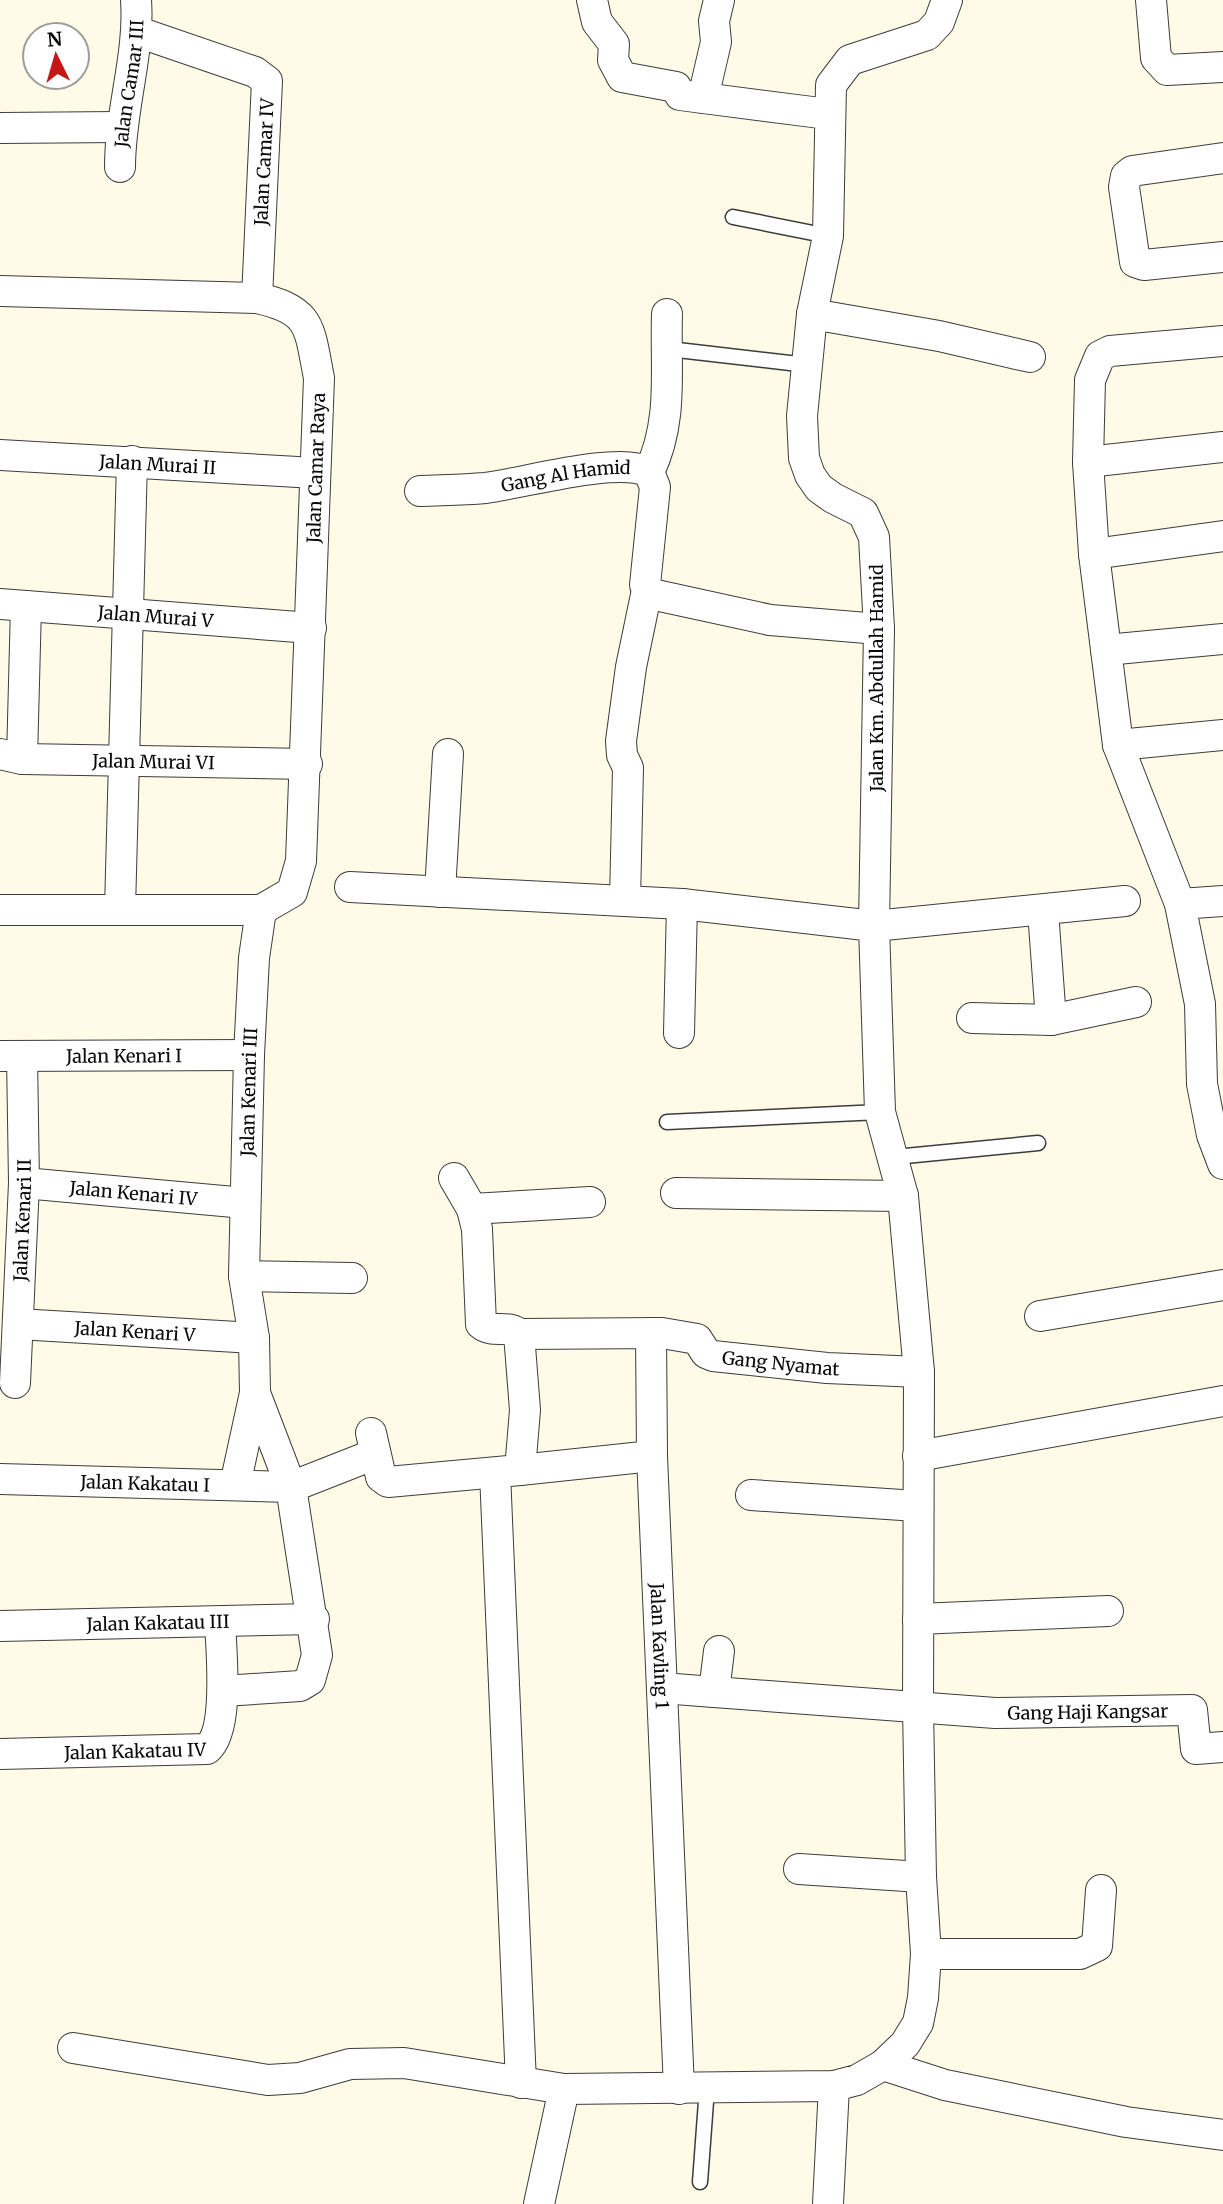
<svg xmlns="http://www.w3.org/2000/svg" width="1223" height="2204" font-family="Merriweather,serif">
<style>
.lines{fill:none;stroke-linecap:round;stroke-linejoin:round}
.service-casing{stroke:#3c3c3c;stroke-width:17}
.minor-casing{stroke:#3c3c3c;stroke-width:32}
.service{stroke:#fff;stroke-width:14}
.minor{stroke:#fff;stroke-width:30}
.labels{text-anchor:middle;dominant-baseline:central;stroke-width:7;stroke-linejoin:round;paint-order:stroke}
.street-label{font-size:18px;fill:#090909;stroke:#fff}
</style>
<rect width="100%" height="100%" fill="#fffbe6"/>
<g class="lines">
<defs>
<path id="service" d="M 733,217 L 828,236
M 669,349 L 807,365
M 667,1122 L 880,1112
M 895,1157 L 1038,1143
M 700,2182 L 707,2088"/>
<g id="minor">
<path d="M 592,0 L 597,22 L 614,44 L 613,60 L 622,77 L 676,87 L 680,95 L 828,114"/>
<path d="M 1151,0 L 1156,58 L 1167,70 L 1223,67"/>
<path d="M 138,32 L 255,72 L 267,81 L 257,298"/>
<path d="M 703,98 L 716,42 L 714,21 L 719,0"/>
<path d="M 0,128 L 120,127"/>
<path d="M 1223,158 L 1132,171 L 1126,176 L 1124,187 L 1135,262 L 1144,265 L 1223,257"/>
<path id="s1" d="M 120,167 C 120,109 140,55 136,0"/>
<path d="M 0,291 L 257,298 C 312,310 309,327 319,378 L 301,861 L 292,892 L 261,910"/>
<path d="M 812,314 L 939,336 L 1030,357"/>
<path d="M 1223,341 L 1110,351 L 1100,356 L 1090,380 L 1088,462 L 1094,554 L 1118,745 L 1180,904 L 1200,1004 L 1202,1084 L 1212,1135 L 1223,1164"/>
<path id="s2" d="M 0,455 L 315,473"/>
<path d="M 1088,462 L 1223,447"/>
<path d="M 649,472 C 674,421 665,368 667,314"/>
<path id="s3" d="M 420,491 C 442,490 463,490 485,488 C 525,483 617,456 649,472 L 655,487 L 645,585 L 651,594 L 770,620 L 879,629"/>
<path d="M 1094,554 L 1223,536"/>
<path id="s4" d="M 0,604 L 311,628"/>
<path d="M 1106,650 L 1223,639"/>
<path d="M 1118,745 L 1223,735"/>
<path id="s5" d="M 0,754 L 22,759 L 307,764"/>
<path d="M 22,759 L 26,606"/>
<path d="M 350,887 L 682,904 L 874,926 L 1125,901"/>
<path d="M 440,892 L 448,754"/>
<path d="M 625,901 L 628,768 L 622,755 L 621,741 L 631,667 L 647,590"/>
<path d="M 1180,904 L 1223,901"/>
<path d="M 120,909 L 132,461"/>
<path d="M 0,910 L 261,910"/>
<path d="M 1043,911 L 1051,1020"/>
<path d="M 972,1018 L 1051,1020 L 1136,1002"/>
<path d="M 679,1033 L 682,904"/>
<path id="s6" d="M 0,1056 L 249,1055"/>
<path id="s7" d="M 24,1183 L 245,1203"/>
<path d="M 676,1193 L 903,1196"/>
<path d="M 472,1209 L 590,1202"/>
<path d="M 244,1276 L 352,1278"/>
<path d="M 1040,1316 L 1223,1285"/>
<path id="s8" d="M 18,1324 L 254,1338"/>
<path id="s9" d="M 651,1333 L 652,1456 L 679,2089"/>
<path id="s10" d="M 519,1334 L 662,1333 L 697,1339 L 706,1353 L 713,1356 L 827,1368 L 919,1372"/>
<path id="s11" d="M 15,1383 L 24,1183 L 22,1056"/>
<path d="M 371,1433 L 381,1477 L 388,1482 L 520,1470 L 525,1410 L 519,1334 C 509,1324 492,1334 481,1324 L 477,1229 L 472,1209 L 454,1178"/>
<path d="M 918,1456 L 1223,1401"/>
<path d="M 520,1470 L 652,1456"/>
<path d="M 495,1473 L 521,2083"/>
<path id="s12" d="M 0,1479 L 291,1487 L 375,1454"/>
<path id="s13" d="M 235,1485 L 255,1393 L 254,1338 L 244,1276 L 249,1055 L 254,958 L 261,910"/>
<path d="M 751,1495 L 917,1506"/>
<path d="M 918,1619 L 1108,1611"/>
<path id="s14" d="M 0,1626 L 314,1619"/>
<path id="s15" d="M 719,1651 L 714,1692 L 995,1713 L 1192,1710 L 1196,1749 L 1223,1747"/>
<path d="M 662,1688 L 714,1692"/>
<path d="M 223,1691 L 300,1686 L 310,1680 L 317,1655 L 291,1487 L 255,1393"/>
<path id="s16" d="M 0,1754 L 207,1749 C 230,1730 221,1650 220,1622"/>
<path d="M 799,1869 L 921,1877"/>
<path d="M 926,1954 L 1080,1954 L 1097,1946 L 1101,1890"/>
<path d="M 73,2048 L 268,2080 L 300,2078 L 350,2064 L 404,2063 L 564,2089 L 834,2086 L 857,2080 L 883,2065 L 905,2044 L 918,2023 L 923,1998 L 926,1954 L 921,1877 L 918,1707 L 919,1372 L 903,1196 L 880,1112 L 874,926 L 879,629 L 874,537 L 863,513 L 833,498 L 819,488 L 810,475 L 804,458 L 802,416 L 812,314 L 828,236 L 831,85 L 850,60 L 927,35 L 939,22 L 947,0"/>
<path d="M 883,2065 L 945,2085 L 1126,2122 L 1223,2135"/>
<path d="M 539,2204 L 564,2089"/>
<path d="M 828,2204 L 834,2086"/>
</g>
</defs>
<!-- service casing -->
<use href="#service" class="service-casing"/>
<!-- minor casing -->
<use href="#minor" class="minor-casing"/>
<!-- service -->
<use href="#service" class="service"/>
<!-- minor -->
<use href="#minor" class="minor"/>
</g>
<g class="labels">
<!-- street labels -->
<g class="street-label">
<text stroke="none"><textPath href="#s1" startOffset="84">Jalan Camar III</textPath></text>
<text transform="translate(264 162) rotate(-87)">Jalan Camar IV</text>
<text stroke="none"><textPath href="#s2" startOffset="158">Jalan Murai II</textPath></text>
<text transform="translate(316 468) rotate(-88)">Jalan Camar Raya</text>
<text stroke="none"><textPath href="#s3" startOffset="147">Gang Al Hamid</textPath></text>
<text stroke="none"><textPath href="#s4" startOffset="156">Jalan Murai V</textPath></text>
<text transform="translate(876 678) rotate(-90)">Jalan Km. Abdullah Hamid</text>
<text stroke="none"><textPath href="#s5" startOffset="154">Jalan Murai VI</textPath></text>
<text stroke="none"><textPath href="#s6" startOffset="124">Jalan Kenari I</textPath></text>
<text stroke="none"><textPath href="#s13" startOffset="396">Jalan Kenari III</textPath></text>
<text stroke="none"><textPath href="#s7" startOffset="110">Jalan Kenari IV</textPath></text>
<text stroke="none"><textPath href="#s11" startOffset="163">Jalan Kenari II</textPath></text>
<text stroke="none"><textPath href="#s8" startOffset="117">Jalan Kenari V</textPath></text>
<text stroke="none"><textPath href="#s10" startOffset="271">Gang Nyamat</textPath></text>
<text stroke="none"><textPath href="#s12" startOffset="145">Jalan Kakatau I</textPath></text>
<text stroke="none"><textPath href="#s14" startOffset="158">Jalan Kakatau III</textPath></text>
<text stroke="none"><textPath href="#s9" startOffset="313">Jalan Kavling 1</textPath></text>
<text stroke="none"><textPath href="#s15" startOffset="416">Gang Haji Kangsar</textPath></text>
<text stroke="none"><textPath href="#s16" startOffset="135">Jalan Kakatau IV</textPath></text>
</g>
</g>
<!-- north arrow -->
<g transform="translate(56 56) rotate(355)"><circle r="33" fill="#ffffff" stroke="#9d9d9d" stroke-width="2"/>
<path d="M0-5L12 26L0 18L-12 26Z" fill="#c51618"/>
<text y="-10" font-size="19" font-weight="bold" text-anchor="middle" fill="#090909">N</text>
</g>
</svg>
